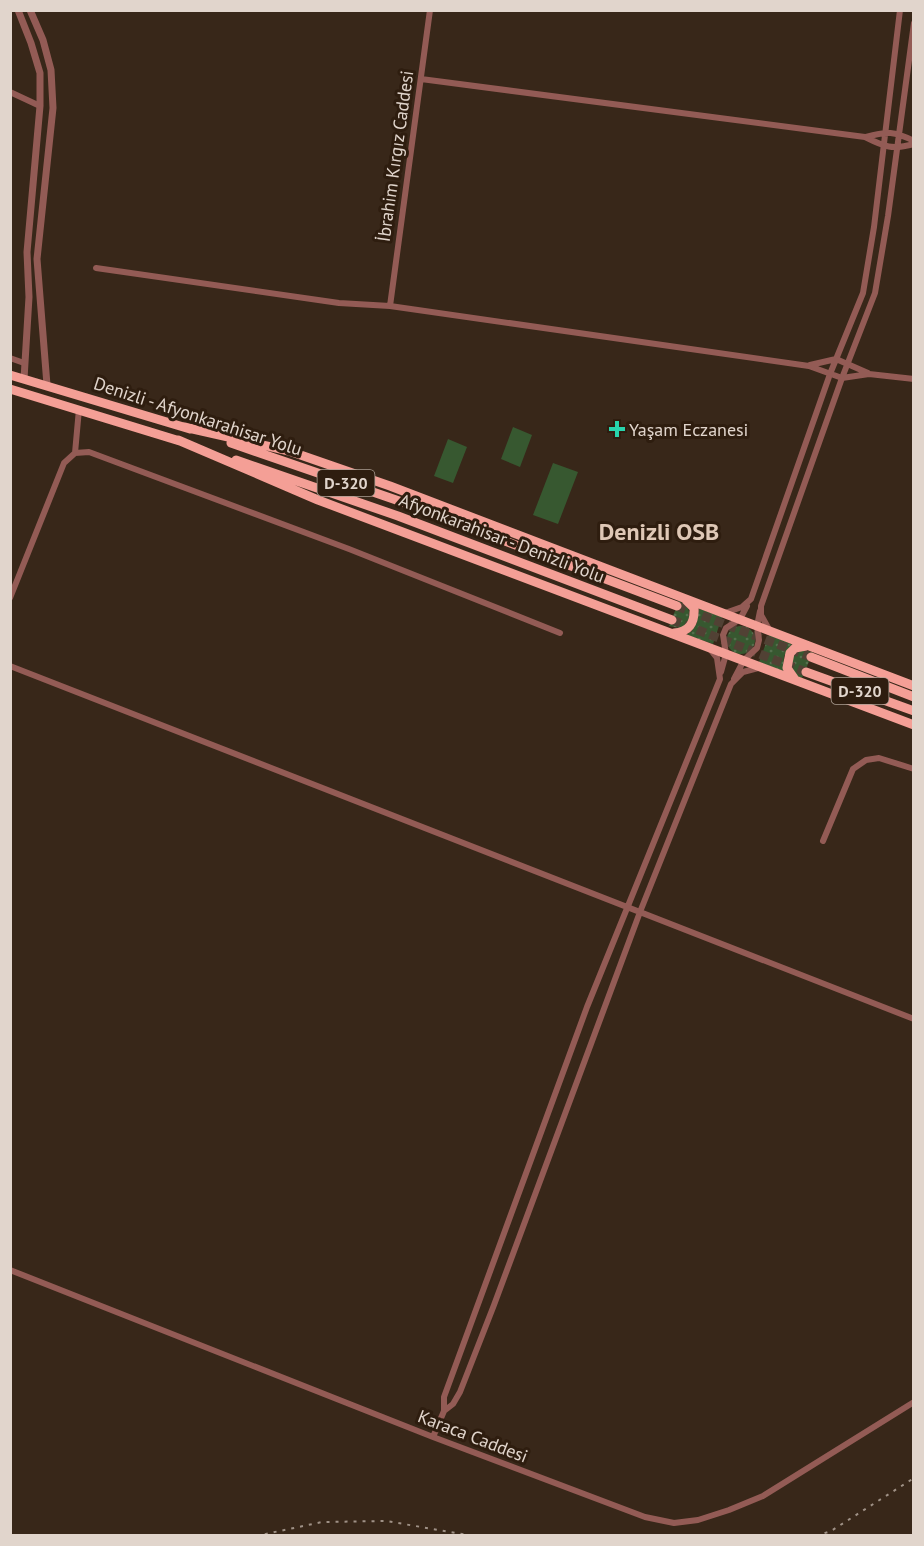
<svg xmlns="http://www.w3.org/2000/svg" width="924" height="1546" font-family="'PT Sans',sans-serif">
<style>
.green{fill:url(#green-dots)}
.pitch{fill:#375830}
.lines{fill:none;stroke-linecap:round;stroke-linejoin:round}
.trunk-tunnel{stroke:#514134;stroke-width:9;stroke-dasharray:9 4.5;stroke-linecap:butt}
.minor{stroke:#935b55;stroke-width:6}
.tertiary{stroke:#935b55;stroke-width:7}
.trunk{stroke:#f49f96;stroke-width:9}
.rail{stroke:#9f9186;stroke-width:2;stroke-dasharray:3 6;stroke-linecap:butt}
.poi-dot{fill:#28d5ad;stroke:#2e1d0f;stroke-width:2}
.labels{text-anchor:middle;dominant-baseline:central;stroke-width:6;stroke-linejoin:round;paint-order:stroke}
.shield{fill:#2e1d0f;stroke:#ab9e93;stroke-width:1.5}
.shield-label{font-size:16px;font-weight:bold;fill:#e1d5cc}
.street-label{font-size:18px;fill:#e1d5cc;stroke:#2e1d0f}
.poi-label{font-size:18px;fill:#e1d5cc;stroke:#2e1d0f;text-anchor:start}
.district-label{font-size:24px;font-weight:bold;fill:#dfc8b6;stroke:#2e1d0f}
</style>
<defs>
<pattern id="green-dots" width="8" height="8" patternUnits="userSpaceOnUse" patternTransform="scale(1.5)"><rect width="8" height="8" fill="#375830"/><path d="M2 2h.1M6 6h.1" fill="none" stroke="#546f4d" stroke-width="1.8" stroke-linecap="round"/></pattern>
</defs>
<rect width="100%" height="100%" fill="#382719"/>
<!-- green -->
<path class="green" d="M 679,601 C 691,607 692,616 685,626 L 679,628 L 669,626 Z
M 697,608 L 722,617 L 713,644 L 687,635 L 697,623 Z
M727 640a14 14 0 1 1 28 0a14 14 0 1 1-28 0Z
M 769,635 L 792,644 L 784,656 L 783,671 L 759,662 Z
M 801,650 L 813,652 L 802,678 L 796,676 L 791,668 L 792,656 Z"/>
<!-- pitch -->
<path class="pitch" d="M 513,427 L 532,435 L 520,467 L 501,459 Z
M 448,439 L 467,447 L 453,483 L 434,476 Z
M 553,463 L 578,472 L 558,524 L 533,515 Z"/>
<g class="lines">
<!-- trunk-tunnel -->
<path class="trunk-tunnel" d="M 677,606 L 811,657
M 672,620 L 806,672"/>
<!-- minor -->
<path class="minor" d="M 421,79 L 865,137 C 885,147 892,150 914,144
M 10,92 L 40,106
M 866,137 C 887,131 894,131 914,141
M 96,268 L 339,303 L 390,306 L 809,366 L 842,378 L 869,374 L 914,379
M 390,306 L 430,10
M 10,358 L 24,363
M 810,365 L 836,359 L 868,373
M 75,453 L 79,409
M 10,598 L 64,463 L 75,453 L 89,452 L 349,549 L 560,633
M 725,613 L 742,607 L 751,599 L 830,374 L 863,293 L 874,227 L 900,10
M 770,631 L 761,615 L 761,606 L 842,378 L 875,293 L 888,216 L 914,23
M 10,666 L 914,1019
M 721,672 L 726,654 L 723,635 L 726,628 L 740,619 L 747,606
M 734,679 L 744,660 L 757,648 L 759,640 L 757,626 L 760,611
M 823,841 L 853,769 L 866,760 L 879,758 L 914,769
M 10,1270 L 433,1437 L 645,1517 L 674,1523 L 698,1520 L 729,1510 L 763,1496 L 914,1402
M 444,1411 L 453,1404 L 460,1392 L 494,1305 L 640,912 L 731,684 L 743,672 L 758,668
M 433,1437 L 444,1411 L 444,1397 L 587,1007 L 720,679 L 717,658 L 709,648"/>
<!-- tertiary -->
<path class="tertiary" d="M 18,10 L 31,43 L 40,73 L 40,106 L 27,252 L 29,297 L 24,379
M 30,10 L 43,40 L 51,70 L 53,108 L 37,259 L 47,385"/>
<!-- trunk -->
<path class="trunk" d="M 10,375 L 190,429
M 10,389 L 183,442
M 184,427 L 289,451 L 390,486 L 914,686
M 178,440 L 318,500 L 914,725
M 231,443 L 402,502 L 677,606
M 236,460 L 398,516 L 672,620
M 674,633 C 689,632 695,623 694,608 L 686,600
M 811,657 L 914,697
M 806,672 L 914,711
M 794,678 L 787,668 L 790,653 L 795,648 L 806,646"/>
<!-- rail -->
<path class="rail" d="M 256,1536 L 322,1522 L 386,1521 L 474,1536
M 816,1536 L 831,1531 L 914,1478"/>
</g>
<!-- markers -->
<path class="poi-dot" d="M614 420h6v6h6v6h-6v6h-6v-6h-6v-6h6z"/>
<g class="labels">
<!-- shield labels -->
<g class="shield">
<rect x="317.5" y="470" width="57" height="26" rx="4.5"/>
<rect x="831.5" y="678" width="57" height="26" rx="4.5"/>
</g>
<g class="shield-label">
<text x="346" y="483">D-320</text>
<text x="860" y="691">D-320</text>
</g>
<!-- street labels -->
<g class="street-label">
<text transform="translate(395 156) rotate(-82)">İbrahim Kırgız Caddesi</text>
<text transform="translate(198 416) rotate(18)">Denizli - Afyonkarahisar Yolu</text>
<text transform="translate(502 538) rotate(21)">Afyonkarahisar - Denizli Yolu</text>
<text transform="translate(473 1436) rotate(21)">Karaca Caddesi</text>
</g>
<!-- poi labels -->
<g class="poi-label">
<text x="629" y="429">Yaşam Eczanesi</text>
</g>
<!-- district labels -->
<g class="district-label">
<text x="659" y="531">Denizli OSB</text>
</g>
</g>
<!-- border -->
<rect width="924" height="1546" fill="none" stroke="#e1d5cc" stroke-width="24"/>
</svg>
